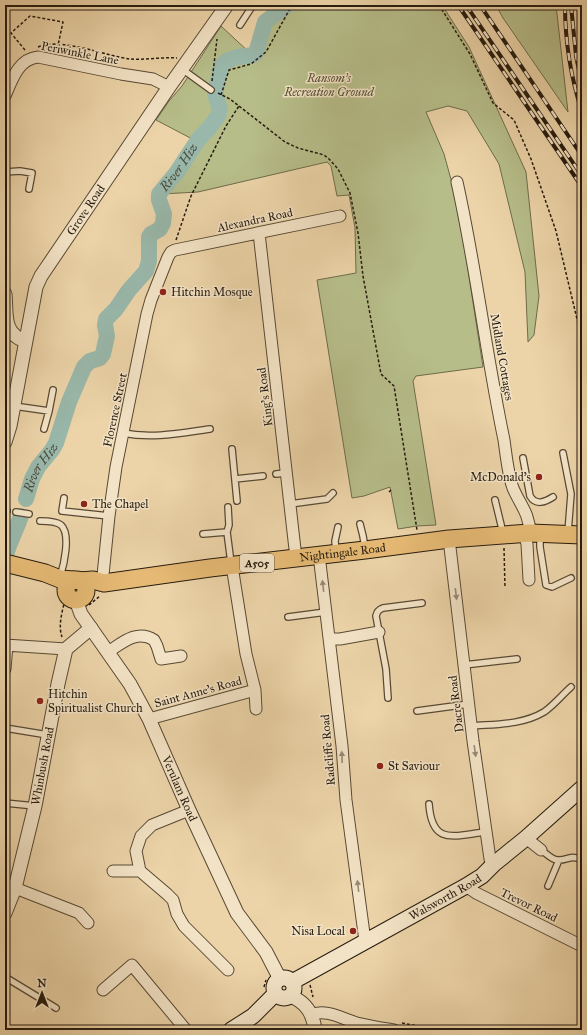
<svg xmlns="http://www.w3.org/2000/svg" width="587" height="1035" font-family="'IM FELL Great Primer',serif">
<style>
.green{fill:#b6bd89;stroke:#6e6c4c}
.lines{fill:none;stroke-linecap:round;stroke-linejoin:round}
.river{stroke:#99b8ab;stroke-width:16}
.service-casing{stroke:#584934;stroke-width:8}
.minor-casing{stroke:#584934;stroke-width:13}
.tertiary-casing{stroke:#584934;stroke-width:15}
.secondary-casing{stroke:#261b0e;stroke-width:17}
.primary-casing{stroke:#261b0e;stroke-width:19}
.path{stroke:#261b0e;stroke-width:1.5;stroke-dasharray:3 2;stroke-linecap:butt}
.service{stroke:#f3e3c6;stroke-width:5.5}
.minor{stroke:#f3e3c6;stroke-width:11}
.tertiary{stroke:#f3e3c6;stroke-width:13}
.secondary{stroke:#f3e3c6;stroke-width:15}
.primary{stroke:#e6ba74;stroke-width:17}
.rail-casing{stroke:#261b0e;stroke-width:4}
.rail{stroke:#f3e3c6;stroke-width:2.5;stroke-dasharray:8;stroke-linecap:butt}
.oneway{fill:#978973}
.poi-dot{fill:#8f2418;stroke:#f3e3c6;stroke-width:1.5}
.labels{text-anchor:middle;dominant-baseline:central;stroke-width:3;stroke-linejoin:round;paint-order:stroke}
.shield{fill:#f3e3c6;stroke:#645745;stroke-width:1}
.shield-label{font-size:11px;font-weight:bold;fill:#261b0e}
.street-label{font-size:12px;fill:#261b0e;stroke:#f3e3c6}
.park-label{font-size:12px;font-style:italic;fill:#514c33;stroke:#f3e3c6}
.poi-label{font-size:12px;fill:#261b0e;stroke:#f3e3c6;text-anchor:start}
.water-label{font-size:13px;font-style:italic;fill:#484a3d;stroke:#f3e3c6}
</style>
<rect width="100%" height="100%" fill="#ecd4a8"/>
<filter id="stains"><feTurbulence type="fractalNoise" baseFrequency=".005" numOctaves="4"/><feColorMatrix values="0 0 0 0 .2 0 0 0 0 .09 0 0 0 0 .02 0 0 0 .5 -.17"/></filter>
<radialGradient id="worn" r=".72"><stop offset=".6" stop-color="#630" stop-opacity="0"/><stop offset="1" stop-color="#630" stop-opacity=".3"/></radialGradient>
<!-- green -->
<path class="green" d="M 290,5 L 442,5 L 469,47 L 526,172 L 539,296 L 534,335 L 528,342 L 525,272 L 499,164 L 467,111 L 448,106 L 426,112 L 444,154 L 458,205 L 483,367 L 416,376 L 413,381 L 436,525 L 417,526 L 398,529 L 390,487 L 364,496 L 352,498 L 317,280 L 356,273 L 355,228 L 349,195 L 337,196 L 331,166 L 327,162 L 198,192 L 161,194 L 182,168 L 198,142 L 156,120 L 169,101 L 182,86 L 221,26 L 250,53 L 255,56 C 264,51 261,36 264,27 C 269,16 282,13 290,5 Z
M 496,5 L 556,5 L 568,112 L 503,18 Z"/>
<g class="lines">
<!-- river -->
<g class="river">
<path id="s1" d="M 26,499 L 32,479 L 38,467 L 52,450 L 56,443 L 69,402 L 84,367 L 90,361 L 100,358 L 103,354 L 107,336 L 105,325 L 106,319 L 116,309 L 129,290 L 146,271 L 149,261 L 149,237 L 151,234 L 160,229 L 163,223 L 164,214 L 159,200 L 159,194 L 177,172 L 198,140 L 210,127 L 218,116 L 220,109 L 215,94 L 221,66 C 230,56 241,57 253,55 L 256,53 L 265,22 L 278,12 L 288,5"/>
<path d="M 5,559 C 8,544 16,531 21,516"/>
</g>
<defs>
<path id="service" d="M 240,25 L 253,5
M 182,69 L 211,90
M 5,172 L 20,171 L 32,173 L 29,189
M 14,406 L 49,411 L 53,390
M 44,429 L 49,411
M 123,433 C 152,439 181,433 210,429
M 232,449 L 237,501
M 563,453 L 571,494 L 568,532
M 523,458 L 530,496 C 536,506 545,502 553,497
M 276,474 L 286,473
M 235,479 L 263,476
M 64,498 L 62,511 L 109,516
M 495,500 L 503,533
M 290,504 L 327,499 L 333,493
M 228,507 L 229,525 L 227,532 L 231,563
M 5,511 L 7,511
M 16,512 L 29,514
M 40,521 C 46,521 56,521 61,525 C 71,534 64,565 60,577
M 360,524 L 363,536 L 365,548
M 203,534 L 227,532
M 540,535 L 540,547 L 546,585 L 552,587 L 571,578
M 336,552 L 335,541 L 338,527
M 288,617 L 326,612
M 464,665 L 517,659
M 388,698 L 386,669 L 376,616 C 377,612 378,610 383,608 L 422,603
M 417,711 L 469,704
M 472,726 C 496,724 522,725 544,712 C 554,705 562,695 571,687
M 5,728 L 48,735
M 5,803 L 35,806
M 429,804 C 432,847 455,835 486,832
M 541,850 C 546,853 551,859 557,860 C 568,861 570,854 582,860
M 548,886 L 559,860
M 5,977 L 56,1008"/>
<path id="minor" d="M 5,96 C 12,80 18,59 38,57 L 121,74 L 153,79 L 169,87
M 457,182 C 476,267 486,354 504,440 C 506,454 508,475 513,488 C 520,505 529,512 530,533
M 259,233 L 296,558
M 524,533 L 527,544 L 529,580
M 449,539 L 473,741 L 490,859 L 494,864
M 319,555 L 342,746 L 346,800 L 365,941
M 232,566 L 246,654 L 255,690 L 256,709
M 104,583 L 103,575 L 109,516 L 116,467 L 147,314 L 151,300 L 168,257 L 171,252 L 175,250 L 340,216
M 330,639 L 340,639 L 379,632
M 5,645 L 66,649
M 108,652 C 122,643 137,629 154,640 L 157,646 L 161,659 L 181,656
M 5,669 L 7,645
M 149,719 L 255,690
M 189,810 L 152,825 L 141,836 L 136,851 L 140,871 L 167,894 L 173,900 L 177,914 L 184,926 L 228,970
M 526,838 L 541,850
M 113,871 L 140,871
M 466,886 L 476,893 L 582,946
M 15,888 L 79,913 L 88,923
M 103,990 L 132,965 L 186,1030
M 311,1015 C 325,1008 343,1019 357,1023 C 369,1026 382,1028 394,1030"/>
<g id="tertiary">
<path d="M 5,294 C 7,314 2,333 25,341"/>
<path id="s2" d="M 5,442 L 10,426 L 36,287 L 41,276 L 169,87 L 227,5"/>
<path id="s3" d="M 76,600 L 81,614 L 130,684 L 149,719 L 189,810 L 237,913 L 266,952 L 280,979"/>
<path id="s4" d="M 5,913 L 15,888 L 35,806 L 58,684 L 66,649 L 91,628"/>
<path d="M 290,996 C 306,1002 313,1013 315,1030"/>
</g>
<g id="secondary">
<circle cx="284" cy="988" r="10"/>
<path id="s5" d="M 292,982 L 466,886 L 482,876 L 494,864 L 526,838 L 582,788"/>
<path d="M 231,1030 L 253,1016 L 275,994"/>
</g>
<g id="primary">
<path d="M 5,563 L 45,573 L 60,579 L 74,580"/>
<circle cx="76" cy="590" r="10"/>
<path id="s6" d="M 79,581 L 93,580 L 104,583 L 210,568 L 365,550 L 449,539 L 530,533 L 582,535"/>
</g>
</defs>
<!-- service casing -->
<use href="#service" class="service-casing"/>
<!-- minor casing -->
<use href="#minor" class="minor-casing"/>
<!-- tertiary casing -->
<use href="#tertiary" class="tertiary-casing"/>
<!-- secondary casing -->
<use href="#secondary" class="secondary-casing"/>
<!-- primary casing -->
<use href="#primary" class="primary-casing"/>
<!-- path -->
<path class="path" d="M 439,5 L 470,54 L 493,103 L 514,120 L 531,159 L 556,231 L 582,340
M 38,47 C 61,37 105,56 130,59 C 145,60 161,57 177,58
M 25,50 L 11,33 L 30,16 L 63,22 L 57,50
M 212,81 L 217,39
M 218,93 L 230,99 L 285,142 L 298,148 L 324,155 L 329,159 L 338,169 L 350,193 L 358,233 L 363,276 L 381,374 L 394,386 L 417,530
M 221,95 L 229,70 L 251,64 L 266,52 L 292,5
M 176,240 L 191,196 L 226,126 L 239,106
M 389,492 L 391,490
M 504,548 L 505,588
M 59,592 L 65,600 C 62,612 58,626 62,637
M 89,605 L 100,596
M 310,985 L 313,997
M 264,987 L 266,980
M 402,1023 L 439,1030"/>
<!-- service -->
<use href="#service" class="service"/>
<!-- minor -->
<use href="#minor" class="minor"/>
<!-- tertiary -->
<use href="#tertiary" class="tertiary"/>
<!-- secondary -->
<use href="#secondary" class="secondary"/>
<!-- primary -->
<use href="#primary" class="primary"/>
<defs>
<path id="rail" d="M 458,5 L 582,187
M 466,5 L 582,176
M 480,5 L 582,156
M 565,5 C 565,41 571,78 582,112
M 571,5 L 576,56 L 582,84"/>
</defs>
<!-- rail casing -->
<use href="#rail" class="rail-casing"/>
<!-- rail -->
<use href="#rail" class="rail"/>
</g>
<!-- one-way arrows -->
<defs><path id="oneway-solid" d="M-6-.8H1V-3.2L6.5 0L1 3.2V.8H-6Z"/></defs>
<g class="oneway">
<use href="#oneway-solid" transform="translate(323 586) rotate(-97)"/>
<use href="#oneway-solid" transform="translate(456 594) rotate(83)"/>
<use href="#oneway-solid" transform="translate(475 751) rotate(82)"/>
<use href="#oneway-solid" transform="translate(342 757) rotate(-92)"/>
<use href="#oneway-solid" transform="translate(358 886) rotate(-97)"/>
</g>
<!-- markers -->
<g class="poi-dot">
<circle cx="163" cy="292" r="4"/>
<circle cx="539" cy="477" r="4"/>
<circle cx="84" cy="504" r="4"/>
<circle cx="40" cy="701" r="4"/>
<circle cx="380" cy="766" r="4"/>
<circle cx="353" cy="931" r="4"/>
</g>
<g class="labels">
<!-- shield labels -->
<rect class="shield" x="240" y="554" width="34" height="18" rx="3"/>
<g class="shield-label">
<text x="257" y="563">A505</text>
</g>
<!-- street labels -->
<g class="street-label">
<text transform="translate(80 53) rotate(11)">Periwinkle Lane</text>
<text stroke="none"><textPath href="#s2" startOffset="250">Grove Road</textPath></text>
<text transform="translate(255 220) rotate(-12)">Alexandra Road</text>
<text transform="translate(502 357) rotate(80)">Midland Cottages</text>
<text transform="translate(265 397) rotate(-97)">King's Road</text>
<text transform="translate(115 410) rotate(-78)">Florence Street</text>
<text stroke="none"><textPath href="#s6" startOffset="266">Nightingale Road</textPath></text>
<text transform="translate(198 692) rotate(-15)">Saint Anne's Road</text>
<text transform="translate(456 704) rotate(-97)">Dacre Road</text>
<text transform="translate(328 750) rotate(-95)">Radcliffe Road</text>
<text stroke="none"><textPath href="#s4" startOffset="152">Whinbush Road</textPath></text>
<text stroke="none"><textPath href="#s3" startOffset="216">Verulam Road</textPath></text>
<text stroke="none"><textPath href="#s5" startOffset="175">Walsworth Road</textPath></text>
<text transform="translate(529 905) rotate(26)">Trevor Road</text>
</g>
<!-- park labels -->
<g class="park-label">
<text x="329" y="78">Ransom's<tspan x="329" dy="14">Recreation Ground</tspan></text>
</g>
<!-- poi labels -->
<g class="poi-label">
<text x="171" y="292">Hitchin Mosque</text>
<text x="531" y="477" text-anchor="end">McDonald's</text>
<text x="92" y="504">The Chapel</text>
<text x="48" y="694">Hitchin<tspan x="48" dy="14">Spiritualist Church</tspan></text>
<text x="388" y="766">St Saviour</text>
<text x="345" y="931" text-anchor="end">Nisa Local</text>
</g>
<!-- water labels -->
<g class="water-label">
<text stroke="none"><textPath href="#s1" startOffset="386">River Hiz</textPath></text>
<text stroke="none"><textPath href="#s1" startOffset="35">River Hiz</textPath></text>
</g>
</g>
<!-- margin -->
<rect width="587" height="1035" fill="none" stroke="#ecd4a8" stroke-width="20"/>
<rect x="6" y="6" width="575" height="1023" fill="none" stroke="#261b0e" stroke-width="2"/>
<rect x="10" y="10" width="567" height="1015" fill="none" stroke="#261b0e"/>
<!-- north arrow -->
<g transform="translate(42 993)" stroke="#f3e3c6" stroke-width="3" paint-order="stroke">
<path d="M0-3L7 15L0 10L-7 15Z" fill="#261b0e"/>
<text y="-6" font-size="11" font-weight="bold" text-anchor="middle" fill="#261b0e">N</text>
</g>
<rect width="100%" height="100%" filter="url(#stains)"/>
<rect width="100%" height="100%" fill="url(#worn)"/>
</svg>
